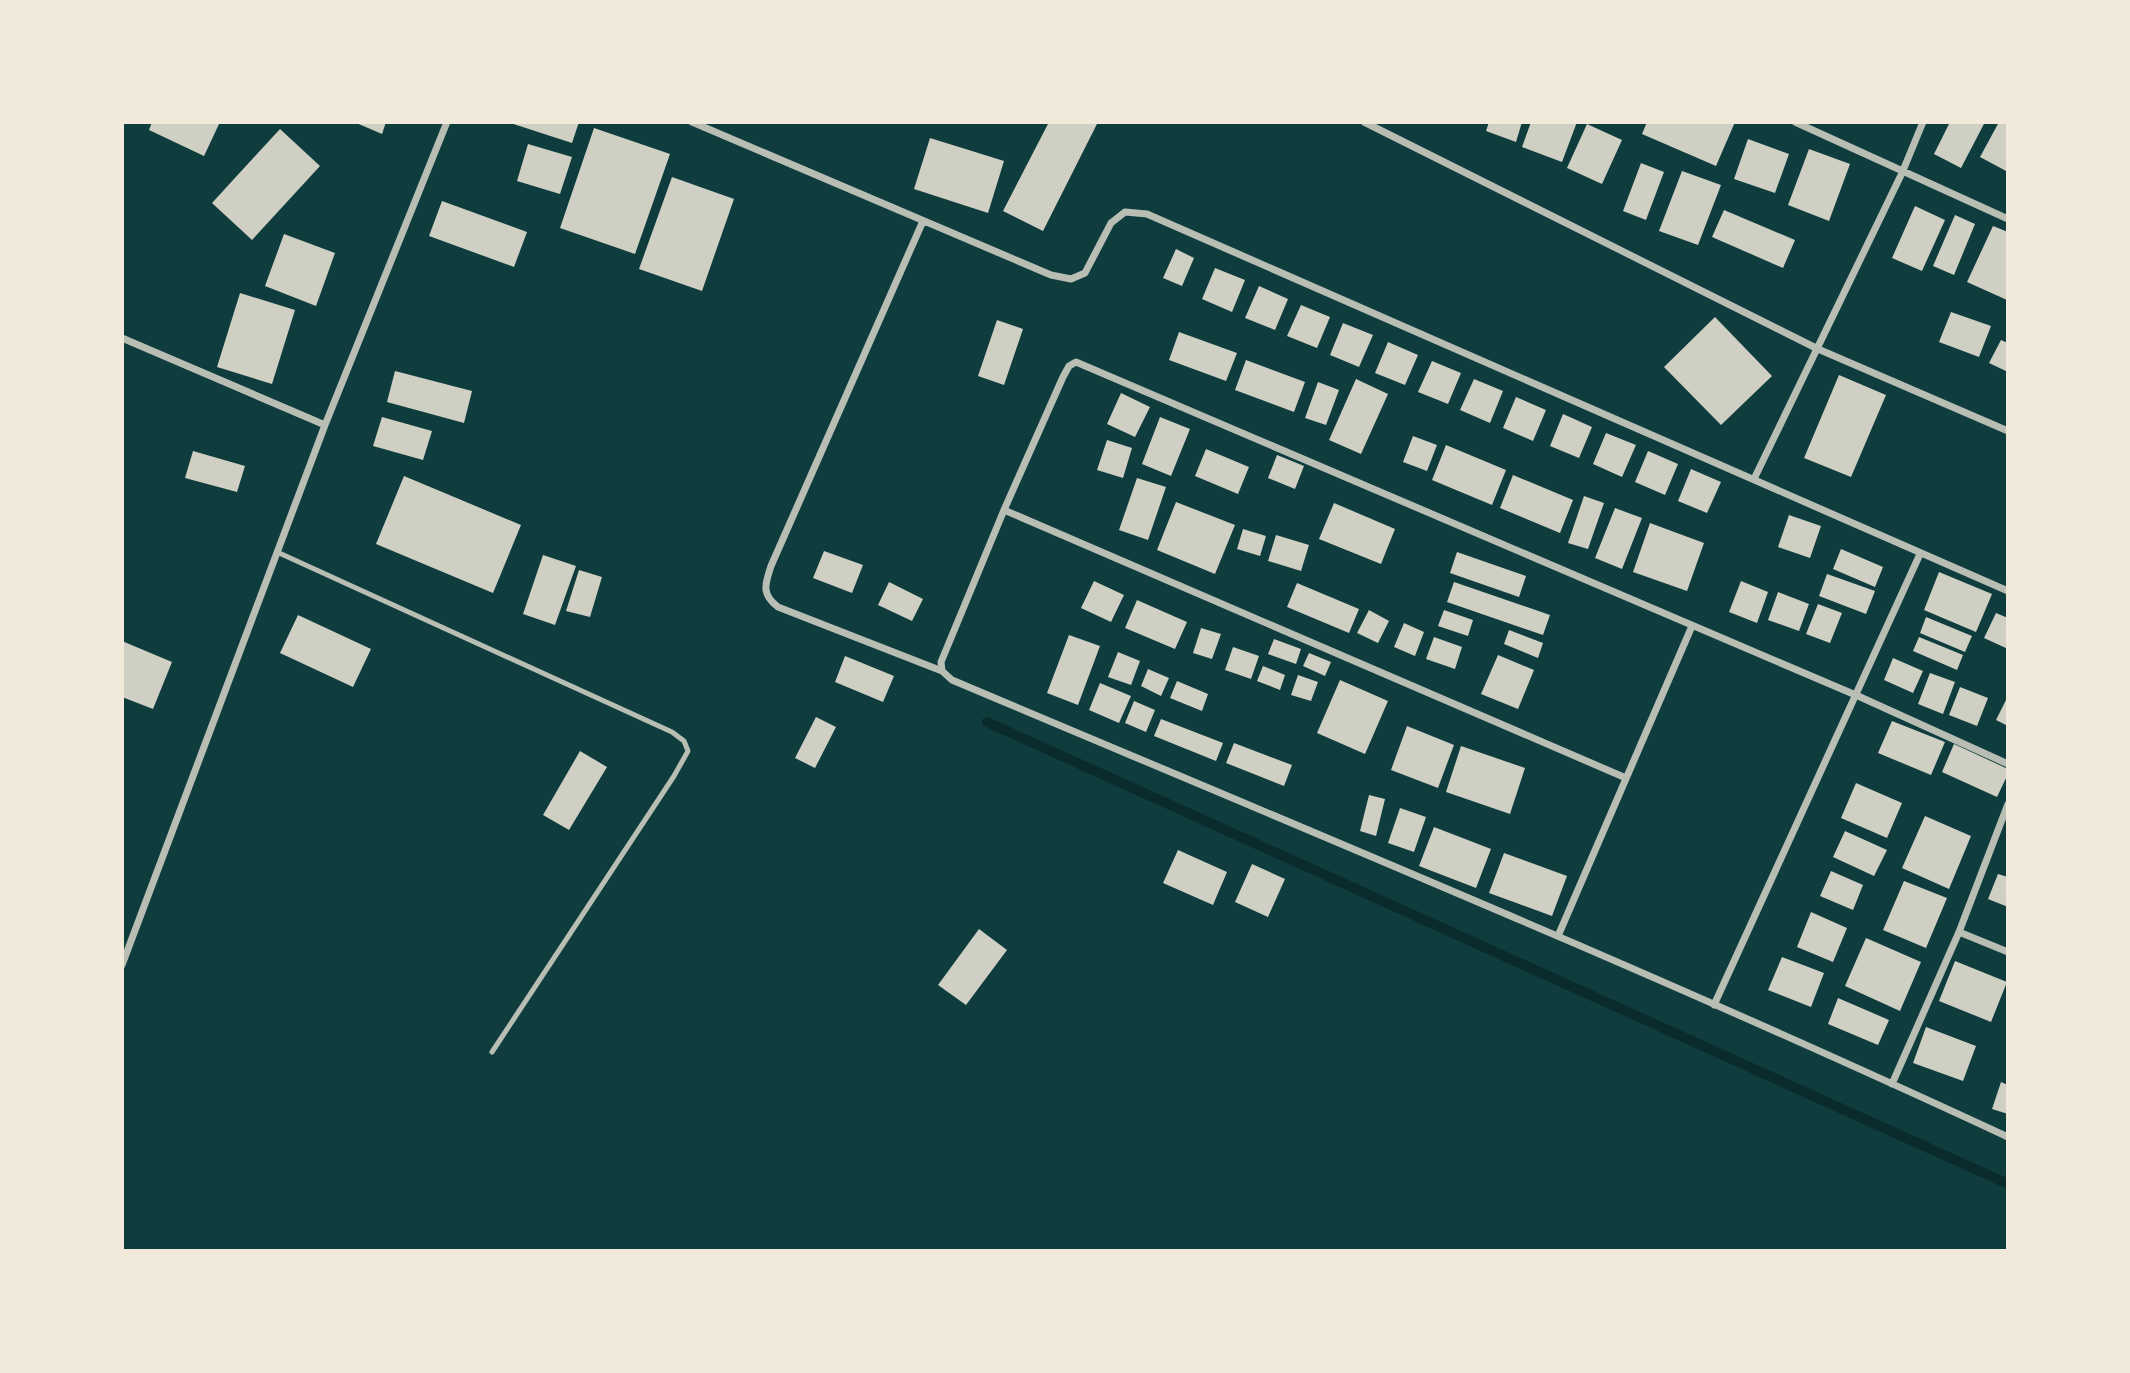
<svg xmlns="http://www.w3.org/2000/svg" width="2130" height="1373" font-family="'IBM Plex Serif',serif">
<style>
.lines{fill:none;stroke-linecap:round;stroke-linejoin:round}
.stream{stroke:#0a2a2b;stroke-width:10}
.building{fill:#cfcfc3}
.service{stroke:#b8beb3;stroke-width:5}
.minor{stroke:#b8beb3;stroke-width:7}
</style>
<rect width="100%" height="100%" fill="#0f3d3e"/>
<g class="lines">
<!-- stream -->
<path class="stream" d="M 987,722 L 2008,1184"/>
</g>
<!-- building -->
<path class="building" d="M 152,122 L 220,122 L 204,156 L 149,130 Z
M 354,122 L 386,122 L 382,134 Z
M 507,122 L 579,122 L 572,143 Z
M 1049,122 L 1098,122 L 1043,231 L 1003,211 Z
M 1489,122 L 1522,122 L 1516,142 L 1486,131 Z
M 1531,122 L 1577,122 L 1562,162 L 1522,147 Z
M 1647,122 L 1735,122 L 1716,166 L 1642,134 Z
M 1950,122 L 1985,122 L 1961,168 L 1934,154 Z
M 1999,122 L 2008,122 L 2008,172 L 1980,157 Z
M 1587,124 L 1622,140 L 1602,184 L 1567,168 Z
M 594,128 L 670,154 L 635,254 L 560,228 Z
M 280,129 L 320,166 L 252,240 L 212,203 Z
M 930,138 L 1004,161 L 988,213 L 914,189 Z
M 1748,139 L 1789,154 L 1775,193 L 1734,179 Z
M 528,144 L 572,157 L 560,194 L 517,181 Z
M 1809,149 L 1850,164 L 1829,221 L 1788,205 Z
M 1641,163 L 1664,172 L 1646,220 L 1623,211 Z
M 1682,171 L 1721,185 L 1698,245 L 1659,231 Z
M 672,177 L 734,199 L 702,291 L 639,269 Z
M 442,201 L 527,232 L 514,267 L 429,236 Z
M 1915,206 L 1945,220 L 1922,271 L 1892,258 Z
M 1724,210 L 1795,240 L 1783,268 L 1712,237 Z
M 1955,215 L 1975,224 L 1954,275 L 1933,266 Z
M 1993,226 L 2008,232 L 2007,300 L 1967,282 Z
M 284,234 L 335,253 L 316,306 L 265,286 Z
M 1176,249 L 1194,258 L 1182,286 L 1163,278 Z
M 1215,268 L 1245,280 L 1232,312 L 1202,299 Z
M 1259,286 L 1288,299 L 1275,330 L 1245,318 Z
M 240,293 L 295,310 L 272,384 L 217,367 Z
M 1301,305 L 1330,317 L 1317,348 L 1287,336 Z
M 1951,312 L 1991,326 L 1979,357 L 1939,342 Z
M 1715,317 L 1772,376 L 1721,425 L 1664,367 Z
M 997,320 L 1023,329 L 1004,385 L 978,376 Z
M 1343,323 L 1373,335 L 1359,367 L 1330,355 Z
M 1179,332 L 1237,353 L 1226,381 L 1169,360 Z
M 2001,340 L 2008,343 L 2008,372 L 1989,363 Z
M 1388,342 L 1418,355 L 1405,385 L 1375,373 Z
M 1246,360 L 1305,382 L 1294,412 L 1235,390 Z
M 1432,361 L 1461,373 L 1448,404 L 1418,392 Z
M 395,371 L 472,391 L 464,423 L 387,402 Z
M 1839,375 L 1886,395 L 1851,477 L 1804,458 Z
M 1356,379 L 1388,394 L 1361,454 L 1329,440 Z
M 1474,379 L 1503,391 L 1490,423 L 1460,410 Z
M 1318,382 L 1339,390 L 1326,425 L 1305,418 Z
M 1121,393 L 1150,407 L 1135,437 L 1107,424 Z
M 1516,397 L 1546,410 L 1533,441 L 1503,428 Z
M 1563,414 L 1592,427 L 1579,458 L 1550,446 Z
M 382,417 L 432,431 L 423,460 L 373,446 Z
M 1160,417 L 1190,429 L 1171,476 L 1142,464 Z
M 1606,433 L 1636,445 L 1622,477 L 1593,464 Z
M 1413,436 L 1437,445 L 1427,471 L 1403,462 Z
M 1107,440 L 1132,448 L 1123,478 L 1097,470 Z
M 1446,445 L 1506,470 L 1492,505 L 1432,480 Z
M 1206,449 L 1249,467 L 1238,494 L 1195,476 Z
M 193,451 L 245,466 L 237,492 L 185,478 Z
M 1648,451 L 1678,464 L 1665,495 L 1635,482 Z
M 1277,455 L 1304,466 L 1295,489 L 1268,478 Z
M 1691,469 L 1721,482 L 1707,513 L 1678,501 Z
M 1513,475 L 1573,500 L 1560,533 L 1500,508 Z
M 404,476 L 521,525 L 493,593 L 376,544 Z
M 1137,478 L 1166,487 L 1148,540 L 1119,530 Z
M 1584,496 L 1604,503 L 1588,549 L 1568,543 Z
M 1176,502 L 1235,525 L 1215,574 L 1157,550 Z
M 1334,503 L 1395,529 L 1381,564 L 1319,539 Z
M 1615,508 L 1642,518 L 1622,569 L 1595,558 Z
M 1789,515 L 1821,526 L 1810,558 L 1778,547 Z
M 1650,523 L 1704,543 L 1687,591 L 1633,572 Z
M 1243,529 L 1266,536 L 1260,556 L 1237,549 Z
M 1276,535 L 1309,545 L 1301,571 L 1268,561 Z
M 1841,549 L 1883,567 L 1875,587 L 1833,569 Z
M 824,551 L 863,565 L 852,593 L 813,578 Z
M 1457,552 L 1526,576 L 1519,597 L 1450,573 Z
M 543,555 L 576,566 L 555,625 L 523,614 Z
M 579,570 L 602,577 L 590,617 L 566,611 Z
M 1939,572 L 1992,594 L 1976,632 L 1924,610 Z
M 1827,574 L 1875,591 L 1866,614 L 1819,596 Z
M 1094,581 L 1124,595 L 1111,622 L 1081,608 Z
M 1741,581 L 1768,592 L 1757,623 L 1729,612 Z
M 889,582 L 923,599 L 912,621 L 878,605 Z
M 1454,582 L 1550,615 L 1543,635 L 1447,602 Z
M 1297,583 L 1359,609 L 1349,633 L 1287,607 Z
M 1778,592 L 1809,604 L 1799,631 L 1768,620 Z
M 1137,600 L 1187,622 L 1175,649 L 1125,628 Z
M 1818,604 L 1842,613 L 1830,643 L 1806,634 Z
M 1369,610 L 1389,621 L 1378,643 L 1357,633 Z
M 1444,610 L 1473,620 L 1468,636 L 1438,626 Z
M 1996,613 L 2008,618 L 2008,649 L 1984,638 Z
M 298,615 L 371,649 L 353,687 L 280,653 Z
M 1926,617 L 1972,636 L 1965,652 L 1920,633 Z
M 1404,623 L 1424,632 L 1415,656 L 1394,647 Z
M 1201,628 L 1221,634 L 1212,659 L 1193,653 Z
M 1509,630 L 1543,643 L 1538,658 L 1504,644 Z
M 1069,635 L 1100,646 L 1078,705 L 1047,693 Z
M 1434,637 L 1462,647 L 1455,669 L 1426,659 Z
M 1919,637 L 1963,655 L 1957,670 L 1913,651 Z
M 1274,639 L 1301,649 L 1296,664 L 1268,654 Z
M 122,641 L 172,662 L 153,709 L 122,697 Z
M 1233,647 L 1259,656 L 1251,679 L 1225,670 Z
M 1118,652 L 1140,661 L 1131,685 L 1108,677 Z
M 1309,653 L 1331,662 L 1325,676 L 1303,666 Z
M 1498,655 L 1534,670 L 1518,709 L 1481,694 Z
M 845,656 L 894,676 L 883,702 L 835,682 Z
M 1893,658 L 1923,671 L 1913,693 L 1884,680 Z
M 1263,666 L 1285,675 L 1280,690 L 1257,681 Z
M 1148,669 L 1169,678 L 1161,696 L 1141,686 Z
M 1930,673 L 1955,682 L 1943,714 L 1918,704 Z
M 1298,675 L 1318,682 L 1311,701 L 1291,695 Z
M 1340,680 L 1388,701 L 1365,754 L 1317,733 Z
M 1177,681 L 1208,694 L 1202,711 L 1170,698 Z
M 1100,683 L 1131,696 L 1119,723 L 1089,710 Z
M 1960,687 L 1988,698 L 1977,726 L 1949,715 Z
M 2008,696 L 2008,726 L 1996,720 Z
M 1134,701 L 1155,710 L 1146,732 L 1125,723 Z
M 816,717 L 836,727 L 815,768 L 795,758 Z
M 1161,719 L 1223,743 L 1216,761 L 1154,736 Z
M 1892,721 L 1945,742 L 1931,775 L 1878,753 Z
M 1407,726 L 1454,745 L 1438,788 L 1391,770 Z
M 1234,743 L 1292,765 L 1284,786 L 1226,763 Z
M 1954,744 L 2008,769 L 2008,774 L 1997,797 L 1942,772 Z
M 1461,746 L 1525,768 L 1510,814 L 1446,792 Z
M 580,751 L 607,767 L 569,830 L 543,815 Z
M 1856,783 L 1902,803 L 1887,838 L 1841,818 Z
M 1369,795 L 1385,799 L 1376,836 L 1360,831 Z
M 1400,808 L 1426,817 L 1414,852 L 1388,843 Z
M 1925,816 L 1971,836 L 1949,889 L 1902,868 Z
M 1434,827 L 1491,849 L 1476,888 L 1419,866 Z
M 1845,831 L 1887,850 L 1874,876 L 1833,857 Z
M 1178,850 L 1227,872 L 1213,905 L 1163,883 Z
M 1504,853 L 1567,876 L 1552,916 L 1489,893 Z
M 1252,864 L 1285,879 L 1268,917 L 1235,902 Z
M 1831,871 L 1863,885 L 1853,910 L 1820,896 Z
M 1998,874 L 2008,877 L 2008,907 L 1988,899 Z
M 1904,881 L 1947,898 L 1926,948 L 1883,930 Z
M 1811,912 L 1847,928 L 1833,962 L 1797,947 Z
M 979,929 L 1007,950 L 966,1005 L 938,985 Z
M 1866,938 L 1921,962 L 1900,1011 L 1845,986 Z
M 1782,957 L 1824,973 L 1811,1007 L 1768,990 Z
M 1955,961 L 2007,982 L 1991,1022 L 1939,1001 Z
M 1838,998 L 1889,1020 L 1878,1045 L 1828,1024 Z
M 1926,1027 L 1976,1046 L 1963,1081 L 1913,1063 Z
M 2001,1082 L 2008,1085 L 2008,1114 L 1992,1109 Z"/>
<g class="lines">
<!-- service -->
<path class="service" d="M 277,552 L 672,732 L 684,741 L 688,751 L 674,776 L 492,1052"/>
<!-- minor -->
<path class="minor" d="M 692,122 L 1051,275 L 1071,279 L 1085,273 L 1111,223 L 1125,212 L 1147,214 L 2008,591
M 1364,122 L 1818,349 L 2008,431
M 1795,122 L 2008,219
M 923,221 L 771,566 C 765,584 761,594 778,607 L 942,671
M 122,338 L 325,425
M 1754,479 L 1902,173 L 1923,122
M 1004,510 L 1626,778
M 2008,764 L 1858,696 L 1076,362 L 1069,366 L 1063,377 L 1004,510 L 941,662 L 942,671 L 952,680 C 1305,829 1660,975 2008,1137
M 1959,932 L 2008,952
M 1558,936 L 1692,626
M 122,965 L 325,425 L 447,122
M 1714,1005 L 1920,554
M 1892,1084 L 1959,932 L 2008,804"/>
</g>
<!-- border -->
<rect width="2130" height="1373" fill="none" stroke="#f1e9da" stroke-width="248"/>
</svg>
